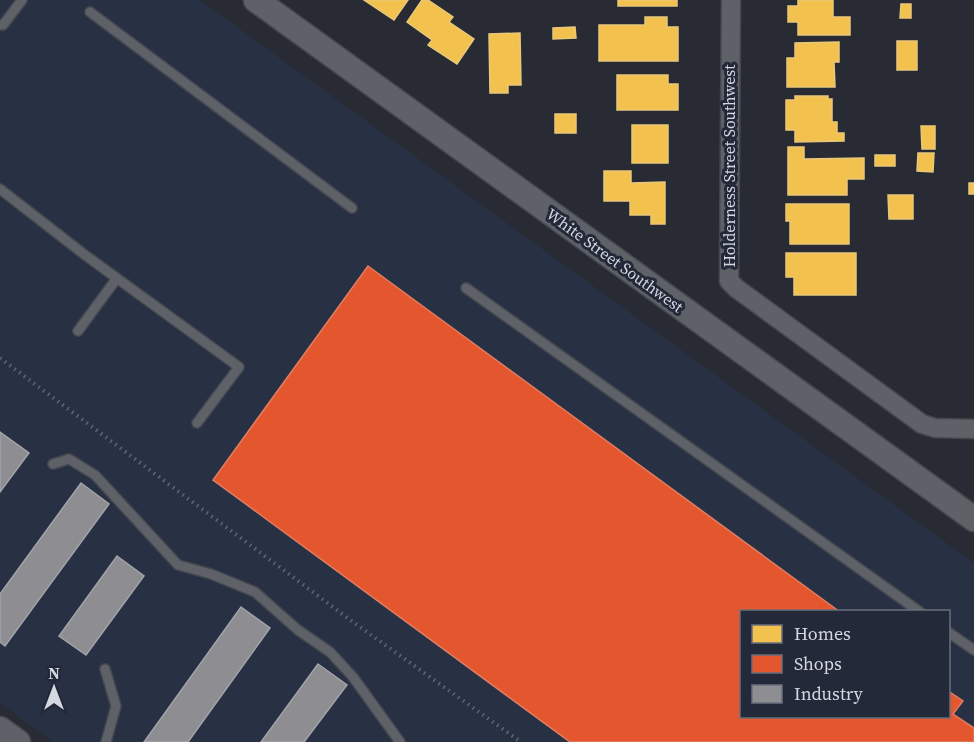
<svg xmlns="http://www.w3.org/2000/svg" width="974" height="742" font-family="'Source Serif 4',serif">
<style>
.built{fill:#283043;fill-rule:evenodd}
.homes{fill:#f2c14e;stroke:#e9c87a;stroke-width:1.5}
.shops{fill:#e4572e;stroke:#df7e64;stroke-width:1.5}
.industry{fill:#8d8d92;stroke:#a2a4aa;stroke-width:1.5}
.lines{fill:none;stroke-linecap:round;stroke-linejoin:round}
.service-casing{stroke:#44474e;stroke-width:12}
.minor-casing{stroke:#44474e;stroke-width:21}
.tertiary-casing{stroke:#44474e;stroke-width:27}
.path{stroke:#63666c;stroke-width:4;stroke-dasharray:1.5 4.5;stroke-linecap:butt}
.service{stroke:#5e6168;stroke-width:9}
.minor{stroke:#5e6168;stroke-width:18}
.tertiary{stroke:#5e6168;stroke-width:24}
.labels{text-anchor:middle;dominant-baseline:central;stroke-width:6;stroke-linejoin:round;paint-order:stroke}
.street-label{font-size:16px;fill:#d3d8e1;stroke:#232938}
</style>
<rect width="100%" height="100%" fill="#282b33"/>
<!-- built -->
<path class="built" d="M 0,0 L 200,0 L 974,563 L 974,742 L 53,742 L 0,703 ZM 742,612 L 948,612 L 948,716 L 742,716 Z"/>
<!-- homes -->
<path class="homes" d="M 364,0 L 408,0 L 394,20 Z
M 422,0 L 428,0 L 453,17 L 449,22 L 474,39 L 457,64 L 428,45 L 432,40 L 407,22 Z
M 618,0 L 677,0 L 677,6 L 618,6 Z
M 798,0 L 833,0 L 833,17 L 850,17 L 850,35 L 798,35 L 798,22 L 788,22 L 788,6 L 798,6 Z
M 901,4 L 911,4 L 911,18 L 900,18 Z
M 645,17 L 667,17 L 667,27 L 678,27 L 678,61 L 599,61 L 599,25 L 645,25 Z
M 575,27 L 576,38 L 553,39 L 553,28 Z
M 520,33 L 521,85 L 508,85 L 508,93 L 490,93 L 489,34 Z
M 897,41 L 917,41 L 917,70 L 897,70 Z
M 839,42 L 839,62 L 834,62 L 835,87 L 787,87 L 787,58 L 795,58 L 795,43 Z
M 617,75 L 668,75 L 668,84 L 678,84 L 678,110 L 617,110 Z
M 795,96 L 828,96 L 828,99 L 832,99 L 832,122 L 837,122 L 837,133 L 844,133 L 844,141 L 795,142 L 795,130 L 786,130 L 786,100 L 795,100 Z
M 555,114 L 576,114 L 576,133 L 555,133 Z
M 632,125 L 668,125 L 668,163 L 632,163 Z
M 921,126 L 935,126 L 935,149 L 922,149 Z
M 788,147 L 804,147 L 804,159 L 864,158 L 864,179 L 847,179 L 847,195 L 788,195 Z
M 918,153 L 934,153 L 933,172 L 917,171 Z
M 875,155 L 895,155 L 895,166 L 875,166 Z
M 604,171 L 631,171 L 631,183 L 665,182 L 665,224 L 651,224 L 651,215 L 630,215 L 630,201 L 604,201 Z
M 969,183 L 974,183 L 974,194 L 969,194 Z
M 888,195 L 913,195 L 913,219 L 889,219 Z
M 786,204 L 849,204 L 849,244 L 790,244 L 790,221 L 786,221 Z
M 786,253 L 856,253 L 856,295 L 794,295 L 794,277 L 786,277 Z"/>
<!-- shops -->
<path class="shops" d="M 368,266 L 840,612 L 742,612 L 742,716 L 948,716 L 948,691 L 963,701 L 953,714 L 974,728 L 974,742 L 570,742 L 213,480 Z"/>
<!-- industry -->
<path class="industry" d="M 0,432 L 29,453 L 0,492 Z
M 81,483 L 109,504 L 5,646 L 0,642 L 0,594 Z
M 117,556 L 144,576 L 86,655 L 59,636 Z
M 241,607 L 270,628 L 188,742 L 144,742 Z
M 318,664 L 347,685 L 304,742 L 261,742 Z"/>
<g class="lines">
<defs>
<path id="service" d="M 90,12 L 352,208
M 0,25 L 3,25 L 22,0
M 0,189 L 85,255 L 239,367 L 197,423
M 466,288 L 920,612
M 78,331 L 117,278
M 53,464 L 69,459 L 95,475 L 178,565 L 211,574 L 255,592 L 298,630 L 330,652 L 353,677 L 400,742
M 948,632 L 974,650
M 105,669 L 116,706 L 106,742"/>
<path id="minor" d="M 731,0 L 729,281 L 736,288 L 922,424 L 935,428 L 974,429"/>
<path id="tertiary" d="M 256,0 L 974,519
M 0,729 L 18,742"/>
</defs>
<!-- service casing -->
<use href="#service" class="service-casing"/>
<!-- minor casing -->
<use href="#minor" class="minor-casing"/>
<!-- tertiary casing -->
<use href="#tertiary" class="tertiary-casing"/>
<!-- path -->
<path class="path" d="M 0,358 L 353,622 L 521,742"/>
<!-- service -->
<use href="#service" class="service"/>
<!-- minor -->
<use href="#minor" class="minor"/>
<!-- tertiary -->
<use href="#tertiary" class="tertiary"/>
</g>
<g class="labels">
<!-- street labels -->
<g class="street-label">
<text transform="translate(729 166) rotate(-90)">Holderness Street Southwest</text>
<text transform="translate(615 260) rotate(36)">White Street Southwest</text>
</g>
</g>
<!-- legend -->
<rect x="740" y="610" width="210" height="108" fill="#232938" stroke="#696f7c" stroke-width="1.5"/>
<rect x="752" y="625" width="30" height="18" fill="#f2c14e" stroke="#696f7c" stroke-width="1.5"/>
<text x="794" y="640" font-size="18" fill="#d3d8e1">Homes</text>
<rect x="752" y="655" width="30" height="18" fill="#e4572e" stroke="#696f7c" stroke-width="1.5"/>
<text x="794" y="670" font-size="18" fill="#d3d8e1">Shops</text>
<rect x="752" y="685" width="30" height="18" fill="#8d8d92" stroke="#696f7c" stroke-width="1.5"/>
<text x="794" y="700" font-size="18" fill="#d3d8e1">Industry</text>
<!-- north arrow -->
<g transform="translate(54 688)" stroke="#232938" stroke-width="4.5" paint-order="stroke">
<path d="M0-4.5L10 22L0 15L-10 22Z" fill="#d3d8e1"/>
<text y="-9" font-size="16" font-weight="bold" text-anchor="middle" fill="#d3d8e1">N</text>
</g>
</svg>
